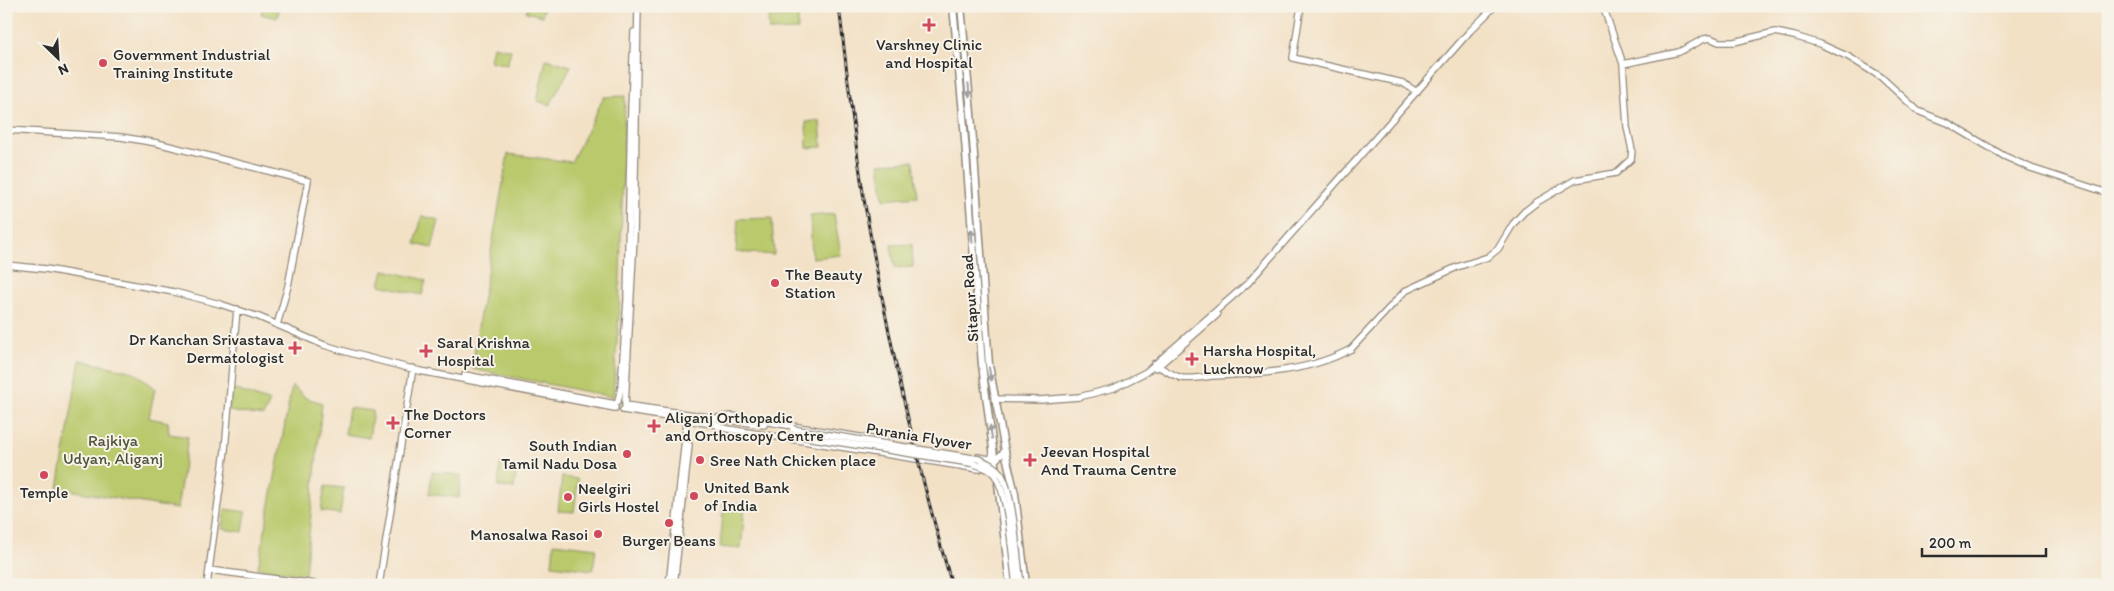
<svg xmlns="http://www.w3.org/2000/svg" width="2114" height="591" font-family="Itim,sans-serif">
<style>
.green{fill:#b9c96c;stroke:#727a4c}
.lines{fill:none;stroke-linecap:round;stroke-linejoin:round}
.secondary-casing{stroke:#8f8678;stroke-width:8}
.primary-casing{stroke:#8f8678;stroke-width:9}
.secondary{stroke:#fff;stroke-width:5.5}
.primary{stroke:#fff;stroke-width:6}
.rail-casing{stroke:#2b2b2b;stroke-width:3}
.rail{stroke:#f7f3e8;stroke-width:1;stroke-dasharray:4;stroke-linecap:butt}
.secondary-bridge-casing{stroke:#8f8678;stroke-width:8;stroke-linecap:butt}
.secondary-bridge{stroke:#fff;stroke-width:5.5}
.oneway{fill:#a0a0a0}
.poi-dot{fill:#d1495b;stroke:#f7f3e8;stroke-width:2}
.labels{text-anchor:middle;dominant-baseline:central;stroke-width:4;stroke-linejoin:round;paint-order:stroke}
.poi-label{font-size:16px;fill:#2b2b2b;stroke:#f7f3e8;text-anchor:start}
.street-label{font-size:16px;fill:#2b2b2b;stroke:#f7f3e8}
.park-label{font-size:16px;fill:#4e523b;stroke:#f7f3e8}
</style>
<rect width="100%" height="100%" fill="#f7f3e8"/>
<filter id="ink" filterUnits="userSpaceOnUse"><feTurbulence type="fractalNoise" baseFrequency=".02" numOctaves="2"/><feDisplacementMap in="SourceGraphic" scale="10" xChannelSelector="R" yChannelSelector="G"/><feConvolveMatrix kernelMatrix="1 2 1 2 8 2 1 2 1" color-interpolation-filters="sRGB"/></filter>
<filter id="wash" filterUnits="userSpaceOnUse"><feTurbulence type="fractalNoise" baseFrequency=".0096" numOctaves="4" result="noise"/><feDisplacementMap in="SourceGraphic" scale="20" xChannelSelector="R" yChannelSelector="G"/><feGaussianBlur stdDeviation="1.12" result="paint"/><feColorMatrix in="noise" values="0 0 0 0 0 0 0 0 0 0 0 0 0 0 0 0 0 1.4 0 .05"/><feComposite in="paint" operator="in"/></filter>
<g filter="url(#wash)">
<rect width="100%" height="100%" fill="#f3e1c6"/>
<!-- green -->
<path class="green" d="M 263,6 L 280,6 L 277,18 L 261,14 Z
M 528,6 L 544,6 L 542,16 L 526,12 Z
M 798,16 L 798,30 L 769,31 L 768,18 Z
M 493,46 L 511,50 L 507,65 L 490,61 Z
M 546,59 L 571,66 L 550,105 L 537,101 Z
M 625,96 L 619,315 L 613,397 L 472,369 L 479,320 L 508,154 L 571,162 L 604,97 Z
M 820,121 L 822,147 L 807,148 L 806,122 Z
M 914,161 L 917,196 L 884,199 L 879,163 Z
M 834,214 L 841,255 L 812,258 L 810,216 Z
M 422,216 L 439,220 L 432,248 L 415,244 Z
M 772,218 L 774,255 L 736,252 L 738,219 Z
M 912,244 L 913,267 L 895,268 L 891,245 Z
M 384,270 L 426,280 L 422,295 L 380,285 Z
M 80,360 L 134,372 L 155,388 L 149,418 L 168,422 L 169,434 L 188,437 L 177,509 L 58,488 Z
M 292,386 L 306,398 L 322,403 L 305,575 L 258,568 Z
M 231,388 L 270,402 L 263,416 L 229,411 Z
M 349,408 L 373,411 L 369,438 L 345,434 Z
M 500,464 L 517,466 L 514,488 L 498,487 Z
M 432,472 L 461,475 L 459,498 L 429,494 Z
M 562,477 L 578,479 L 574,512 L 558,511 Z
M 325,486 L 344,488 L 340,514 L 321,511 Z
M 724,503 L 745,505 L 741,549 L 720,547 Z
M 225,509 L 246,512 L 243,532 L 222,529 Z
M 554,543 L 596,548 L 593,570 L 552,565 Z"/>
</g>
<g filter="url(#ink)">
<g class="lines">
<defs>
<path id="secondary" d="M 1301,6 L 1293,58 L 1403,83 L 1417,92
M 1623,64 L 1679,52 L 1704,39 L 1710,38 L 1719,42 L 1734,42 L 1775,32 L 1794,36 L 1820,44 L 1849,57 L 1881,77 L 1918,111 L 1948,123 L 2004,156 L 2031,168 L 2108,193
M 6,130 L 121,137 L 157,143 L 308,181 L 288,286 L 277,325
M 6,265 L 46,269 L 174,292 L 220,304 L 259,317 L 324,345 L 354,354 L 420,371 L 615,408
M 1154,364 C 1162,368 1173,376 1182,378 C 1191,379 1203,377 1212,376 C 1259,374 1309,372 1351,349 L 1405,291 L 1457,267 L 1488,257 L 1498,249 L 1513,224 L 1524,212 L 1537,202 L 1575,180 L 1616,173 L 1631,159 L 1632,150 L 1627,127 L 1623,64 L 1603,6
M 1156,368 L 1217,315
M 465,375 L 615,404
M 994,399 L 1040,400 L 1079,397 L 1114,388 L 1146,372 L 1248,283 L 1470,31 L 1495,6
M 618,401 L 621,387 L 627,301 L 631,109 L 634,32
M 625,405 L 634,237 L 638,6
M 625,405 L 764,425
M 623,410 L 719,425
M 717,418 L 732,416 L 890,442
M 716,424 L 719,427 L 728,429 L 979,469 L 992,463 L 1005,451
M 978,457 L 989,459 L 992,457 L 993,452
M 209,570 L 322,585
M 207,585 L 225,450 L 237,309
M 379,585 L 413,368
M 669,585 L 687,421 L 691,415
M 674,585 L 689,445"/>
<path id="primary" d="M 953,6 L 963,114 L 982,365 L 996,472
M 961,6 L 971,113 L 989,365 L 1005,451 L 1015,494 L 1026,585
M 998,484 L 1010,585"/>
</defs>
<!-- secondary casing -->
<use href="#secondary" class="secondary-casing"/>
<!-- primary casing -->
<use href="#primary" class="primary-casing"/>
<!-- secondary -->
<use href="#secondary" class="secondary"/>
<!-- primary -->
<use href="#primary" class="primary"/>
<defs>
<path id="rail" d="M 839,6 C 847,72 854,139 865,205 C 887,333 915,460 952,585"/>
</defs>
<!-- rail casing -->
<use href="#rail" class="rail-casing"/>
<!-- rail -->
<use href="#rail" class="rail"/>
<defs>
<path id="secondary-bridge" d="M 793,429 L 979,459 C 988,463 995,466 1001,474 C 1014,493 1017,559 1021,585
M 793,435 L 970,463 C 978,465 988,467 994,474 C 1009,493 1012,559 1016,585"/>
</defs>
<!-- secondary-bridge casing -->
<use href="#secondary-bridge" class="secondary-bridge-casing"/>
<!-- secondary-bridge -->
<use href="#secondary-bridge" class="secondary-bridge"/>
</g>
<!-- one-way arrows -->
<defs><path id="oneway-solid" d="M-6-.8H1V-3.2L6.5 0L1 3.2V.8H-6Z" transform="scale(1.25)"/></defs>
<g class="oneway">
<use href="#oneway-solid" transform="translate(969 90) rotate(85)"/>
<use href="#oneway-solid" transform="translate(972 236) rotate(-94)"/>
<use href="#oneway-solid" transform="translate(990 374) rotate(81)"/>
<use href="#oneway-solid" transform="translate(991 432) rotate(-99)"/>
</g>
</g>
<!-- markers -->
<g class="poi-dot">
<path d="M926.5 17.5h5v5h5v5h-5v5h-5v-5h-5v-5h5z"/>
<circle cx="103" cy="63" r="5"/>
<circle cx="775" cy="283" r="5"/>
<path d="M292.5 340.5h5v5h5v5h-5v5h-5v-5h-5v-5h5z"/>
<path d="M423.5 343.5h5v5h5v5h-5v5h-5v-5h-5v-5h5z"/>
<path d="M1189.5 351.5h5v5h5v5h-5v5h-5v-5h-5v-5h5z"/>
<path d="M390.5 415.5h5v5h5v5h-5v5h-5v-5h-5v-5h5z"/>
<path d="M651.5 418.5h5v5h5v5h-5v5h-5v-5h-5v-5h5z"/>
<circle cx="627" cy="454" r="5"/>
<circle cx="700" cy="460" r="5"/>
<path d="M1027.5 452.5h5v5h5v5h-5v5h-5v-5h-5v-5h5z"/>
<circle cx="44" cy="475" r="5"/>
<circle cx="694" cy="496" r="5"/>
<circle cx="568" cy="497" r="5"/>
<circle cx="669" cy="523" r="5"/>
<circle cx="598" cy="534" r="5"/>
</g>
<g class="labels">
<!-- poi labels -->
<g class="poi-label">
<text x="929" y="44" text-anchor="middle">Varshney Clinic<tspan x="929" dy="18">and Hospital</tspan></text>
<text x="113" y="54">Government Industrial<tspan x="113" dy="18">Training Institute</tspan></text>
<text x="785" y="274">The Beauty<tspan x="785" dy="18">Station</tspan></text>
<text x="284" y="339" text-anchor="end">Dr Kanchan Srivastava<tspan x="284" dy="18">Dermatologist</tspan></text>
<text x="437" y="342">Saral Krishna<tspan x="437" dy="18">Hospital</tspan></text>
<text x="1203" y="350">Harsha Hospital,<tspan x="1203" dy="18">Lucknow</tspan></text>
<text x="404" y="414">The Doctors<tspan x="404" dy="18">Corner</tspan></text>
<text x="665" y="417">Aliganj Orthopadic<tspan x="665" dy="18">and Orthoscopy Centre</tspan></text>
<text x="617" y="445" text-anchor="end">South Indian<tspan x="617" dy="18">Tamil Nadu Dosa</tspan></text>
<text x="1041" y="451">Jeevan Hospital<tspan x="1041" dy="18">And Trauma Centre</tspan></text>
<text x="710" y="460">Sree Nath Chicken place</text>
<text x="704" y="487">United Bank<tspan x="704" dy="18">of India</tspan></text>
<text x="578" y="488">Neelgiri<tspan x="578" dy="18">Girls Hostel</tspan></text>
<text x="44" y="492" text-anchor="middle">Temple</text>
<text x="588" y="534" text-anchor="end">Manosalwa Rasoi</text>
<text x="669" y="540" text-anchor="middle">Burger Beans</text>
</g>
<!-- street labels -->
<g class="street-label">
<text transform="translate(970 298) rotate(-94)">Sitapur Road</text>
<text transform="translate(919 436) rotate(9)">Purania Flyover</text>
</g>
<!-- park labels -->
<g class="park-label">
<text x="113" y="440">Rajkiya<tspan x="113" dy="18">Udyan, Aliganj</tspan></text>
</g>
</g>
<!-- margin -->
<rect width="2114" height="591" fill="none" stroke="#f7f3e8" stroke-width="25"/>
<!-- north arrow -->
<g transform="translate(58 58) rotate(155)" stroke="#f7f3e8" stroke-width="4" paint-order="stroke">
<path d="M0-4L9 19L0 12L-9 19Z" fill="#2b2b2b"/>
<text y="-8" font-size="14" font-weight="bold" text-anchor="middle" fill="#2b2b2b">N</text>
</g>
<!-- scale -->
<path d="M1922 548v8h124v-8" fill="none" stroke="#2b2b2b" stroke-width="2.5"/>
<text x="1929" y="548" font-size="15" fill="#2b2b2b" stroke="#f7f3e8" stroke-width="4" paint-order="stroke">200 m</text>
</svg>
